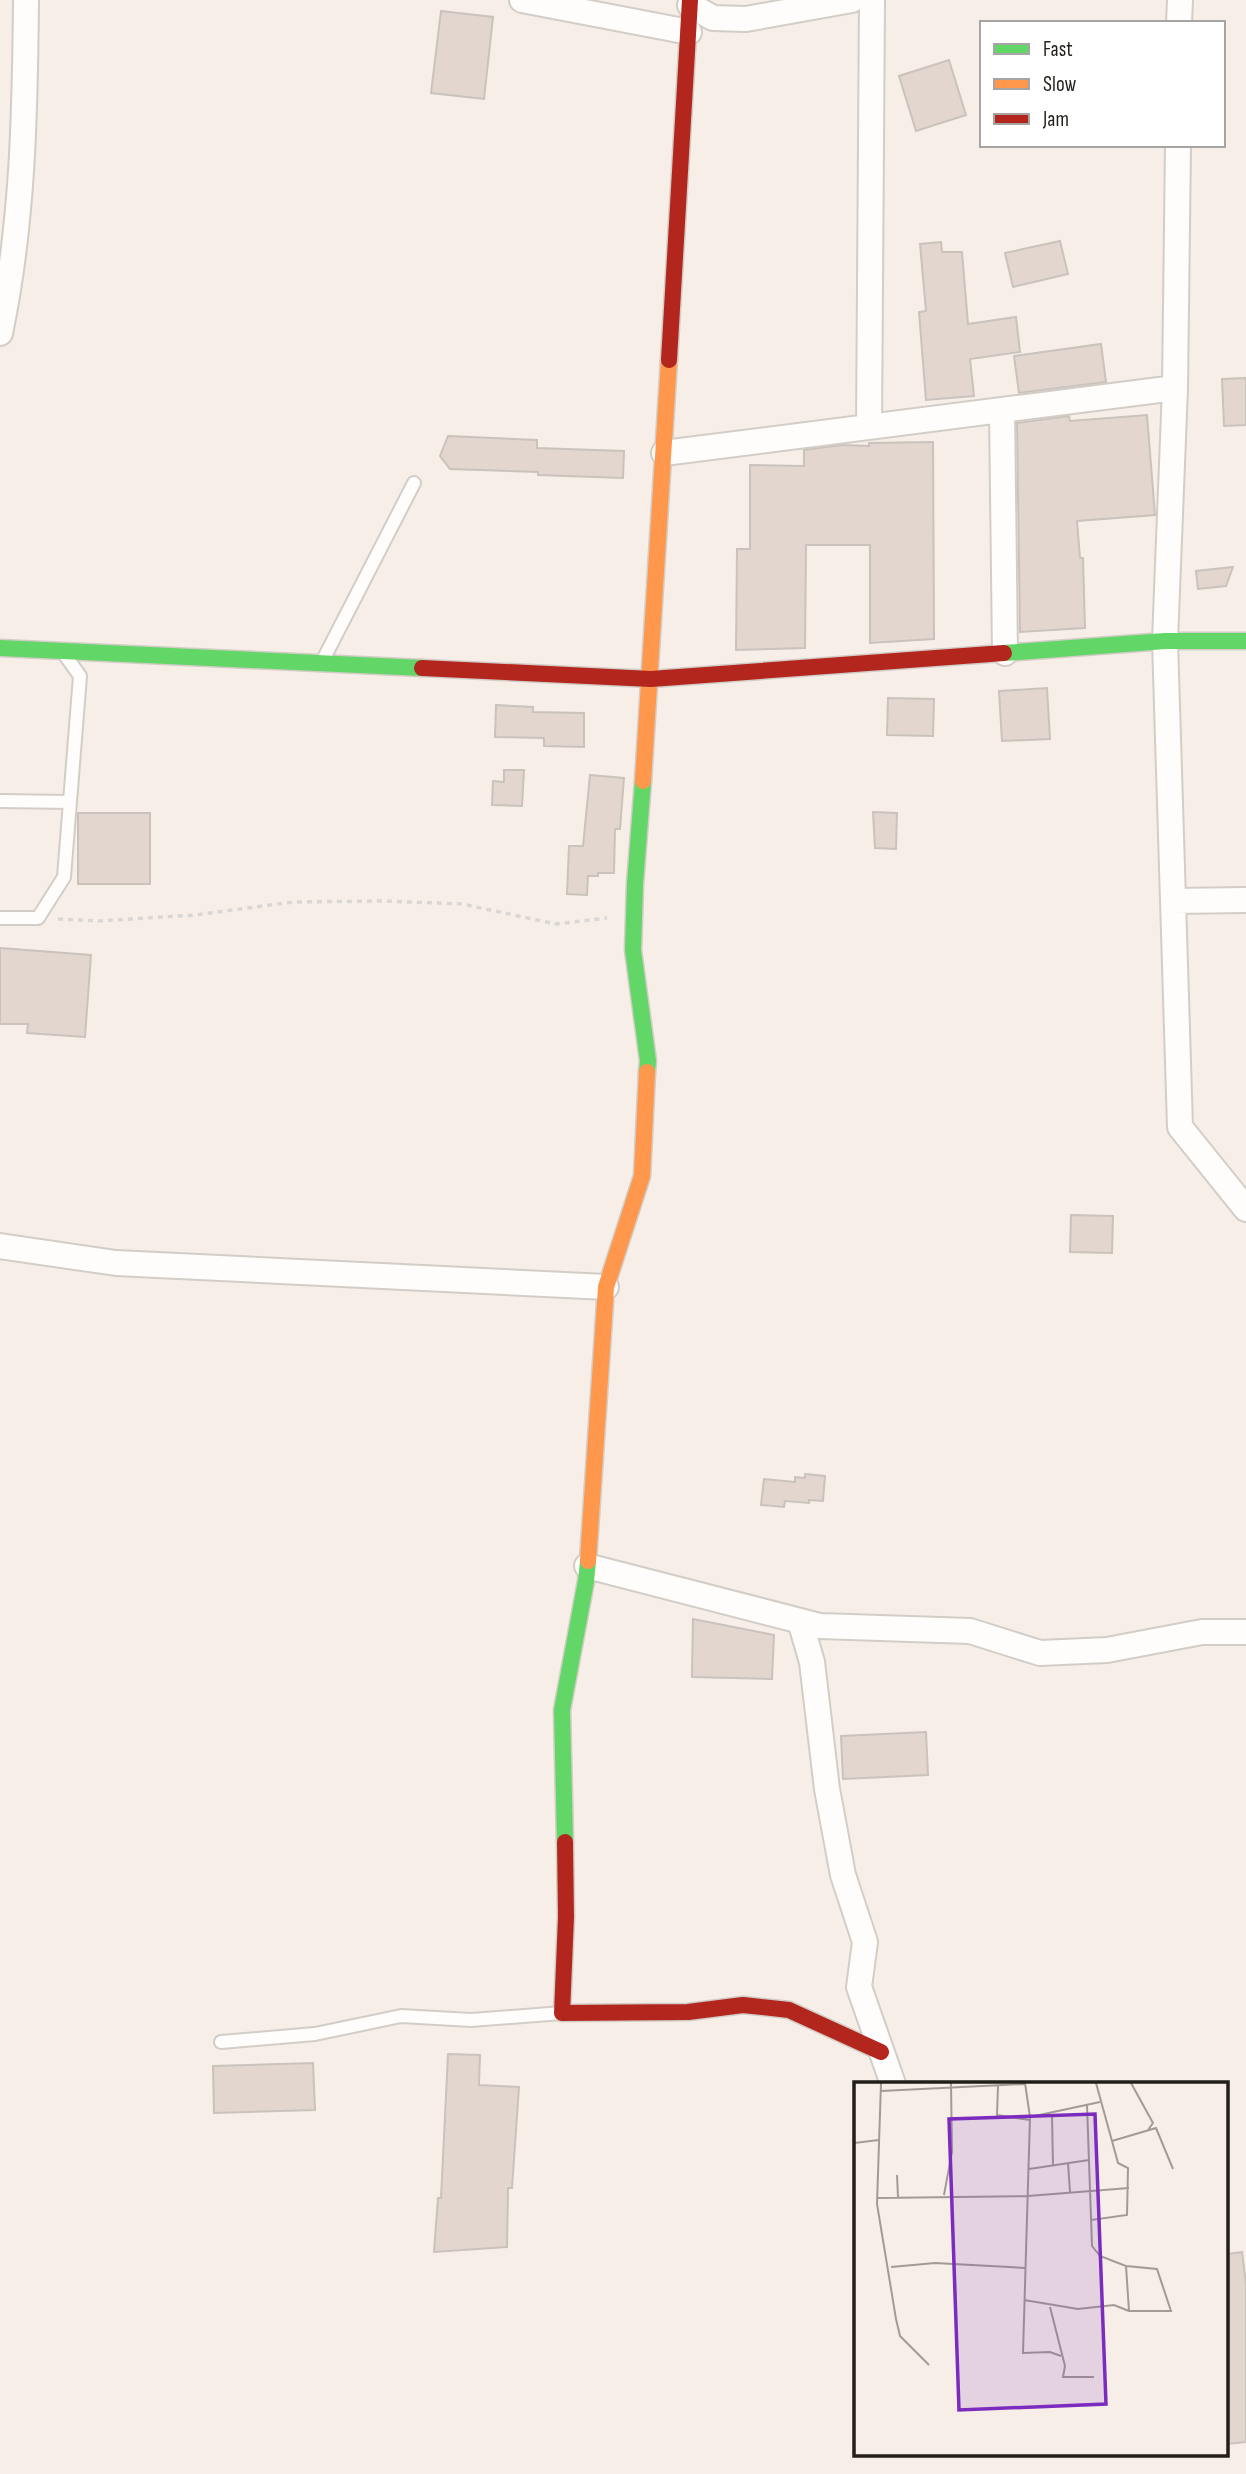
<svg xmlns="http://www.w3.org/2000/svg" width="1246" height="2474" font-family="'Sofia Sans Condensed',sans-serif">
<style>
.building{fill:#e3d6cf;stroke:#c9c2bd;stroke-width:2}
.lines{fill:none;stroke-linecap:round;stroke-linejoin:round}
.lane-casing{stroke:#d3cdc7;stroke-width:16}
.street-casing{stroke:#d3cdc7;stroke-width:28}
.fast-casing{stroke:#d3cdc7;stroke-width:19}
.slow-casing{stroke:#d3cdc7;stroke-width:19}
.jam-casing{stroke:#d3cdc7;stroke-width:19}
.path{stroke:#d9d7d5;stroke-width:3.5;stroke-dasharray:5 5;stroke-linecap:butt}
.lane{stroke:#fefdfb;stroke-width:12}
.street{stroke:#fefdfb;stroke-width:24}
.fast{stroke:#63d668;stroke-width:16}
.slow{stroke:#ff974d;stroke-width:16}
.jam{stroke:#b3261e;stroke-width:16}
.inset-road{fill:none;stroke:#a29b95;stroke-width:2}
.view{fill:#7b2cbf;fill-opacity:0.15;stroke:#7b2cbf;stroke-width:3.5}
.inset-edge{fill:none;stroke:#221e19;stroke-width:3.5}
</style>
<rect width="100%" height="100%" fill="#f7efe7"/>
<!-- building -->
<path class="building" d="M 441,11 L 493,17 L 484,99 L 431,93 Z
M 949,60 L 966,115 L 916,131 L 899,76 Z
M 1060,241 L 1068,274 L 1013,287 L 1005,253 Z
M 941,242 L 942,252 L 962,252 L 968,324 L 1016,317 L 1020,352 L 970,359 L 974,396 L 926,400 L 919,312 L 926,311 L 920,244 Z
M 1101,344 L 1106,382 L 1019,393 L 1014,356 Z
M 1246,378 L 1246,425 L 1224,426 L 1222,379 Z
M 1147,415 L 1155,515 L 1077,521 L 1080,558 L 1083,558 L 1085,628 L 1020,632 L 1017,423 L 1069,416 L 1070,421 Z
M 448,436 L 537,440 L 537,448 L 624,451 L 623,478 L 538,475 L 538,472 L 450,469 L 440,456 Z
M 933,442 L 934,639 L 870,643 L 870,545 L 806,545 L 805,648 L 736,650 L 737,549 L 750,549 L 750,465 L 804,466 L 804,450 L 841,445 L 869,446 L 869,443 Z
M 1233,567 L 1226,586 L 1198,589 L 1196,571 Z
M 1047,688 L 1050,739 L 1002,741 L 999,691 Z
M 888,698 L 934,699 L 933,736 L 887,735 Z
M 496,705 L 533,707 L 533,712 L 584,713 L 584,747 L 544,746 L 544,738 L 495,737 Z
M 504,770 L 524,770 L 522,806 L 492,805 L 493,781 L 504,782 Z
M 590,775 L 624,778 L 620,829 L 615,829 L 614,873 L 598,873 L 598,876 L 588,876 L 587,895 L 567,894 L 569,846 L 583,846 Z
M 873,812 L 897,813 L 896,849 L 875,848 Z
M 78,813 L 150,813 L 150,884 L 78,884 Z
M 0,948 L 91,955 L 85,1037 L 27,1033 L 28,1024 L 0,1024 Z
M 1071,1215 L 1113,1216 L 1112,1253 L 1070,1252 Z
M 805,1474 L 825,1476 L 823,1501 L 809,1500 L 809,1503 L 785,1501 L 784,1507 L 761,1505 L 764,1479 L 795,1482 L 795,1477 L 805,1478 Z
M 693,1619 L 774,1635 L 772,1679 L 692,1677 Z
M 926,1732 L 928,1775 L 843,1779 L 841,1736 Z
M 448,2054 L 480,2055 L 479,2085 L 519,2087 L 512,2188 L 508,2188 L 507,2247 L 434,2252 L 438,2198 L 441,2198 Z
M 313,2063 L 315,2110 L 214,2113 L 213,2066 Z
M 1242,2252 L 1246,2284 L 1246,2442 L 1227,2444 L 1227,2254 Z"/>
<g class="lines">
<defs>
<path id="lane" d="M 323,660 L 414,483
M 0,801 L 70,802
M 0,918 L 38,918 L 64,877 L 80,676 L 65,655
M 221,2042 L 315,2034 L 401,2016 L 471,2020 L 562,2013"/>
<path id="street" d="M 522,0 L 689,32
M 690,5 L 713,18 L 746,19 L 852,0
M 1179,23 L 1180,0
M 1178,145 L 1175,388 L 1165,641 L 1180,1127 L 1246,1209
M 0,333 C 23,224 25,111 26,0
M 1002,410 L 1005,653
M 869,427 L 872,0
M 664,453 L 1175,388
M 1173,901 L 1246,900
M 0,1246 L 116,1263 L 606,1287
M 587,1566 L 820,1626 L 970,1631 L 1040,1653 L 1107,1650 L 1202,1632 L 1246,1632
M 800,1621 L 812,1662 L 827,1789 L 843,1875 L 865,1942 L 859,1987 L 893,2084"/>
<path id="fast" d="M 0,648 L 422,668
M 1004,653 L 1165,641 L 1246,641
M 643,781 L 635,884 L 633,950 L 648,1061 L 647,1072
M 565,1842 L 562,1710 L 586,1581 L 588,1561"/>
<path id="slow" d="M 643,781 L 669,360
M 588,1561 L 606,1287 L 642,1176 L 647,1072"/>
<path id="jam" d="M 669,360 L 690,0
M 422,668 L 651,679 L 1004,653
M 565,1842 L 566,1917 L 562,2013 L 688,2012 L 743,2005 L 789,2010 L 881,2052"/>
</defs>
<!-- lane casing -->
<use href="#lane" class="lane-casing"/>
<!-- street casing -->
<use href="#street" class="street-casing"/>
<!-- fast casing -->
<use href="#fast" class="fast-casing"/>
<!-- slow casing -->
<use href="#slow" class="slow-casing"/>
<!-- jam casing -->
<use href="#jam" class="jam-casing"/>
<!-- path -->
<path class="path" d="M 58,919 L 98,921 L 195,915 L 293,902 L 383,901 L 462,904 L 556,924 L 607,918"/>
<!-- lane -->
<use href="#lane" class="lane"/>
<!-- street -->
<use href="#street" class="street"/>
<!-- fast -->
<use href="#fast" class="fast"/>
<!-- slow -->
<use href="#slow" class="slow"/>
<!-- jam -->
<use href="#jam" class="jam"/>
</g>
<!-- overview -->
<g transform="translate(854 2082)">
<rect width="374" height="374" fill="#f7efe7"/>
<path class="inset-road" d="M 27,1 L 23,122 L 42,237 L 46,254 L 75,283M 171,1 L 176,35 L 169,271 L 196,270 L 207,274M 242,1 L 258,59 L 302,46 L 319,87M 277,1 L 299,41 L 294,48M 144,4 L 143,33 L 176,38M 27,9 L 171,2M 233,23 L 238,164 L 246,174 L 272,184 L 275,229 L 317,229 L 303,187 L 272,184M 198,33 L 199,84M 176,35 L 246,20M 0,61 L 25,58M 214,81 L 216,110M 175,87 L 235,78M 43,93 L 44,115M 90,113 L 98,70 L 97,1M 23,116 L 174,114 L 275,106M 237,138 L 273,133 L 274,86 L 264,81 L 258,59M 37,185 L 81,181 L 172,186M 170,218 L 224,227 L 260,223 L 275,229M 196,225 L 211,284 L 209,295 L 240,295"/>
<path class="view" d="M 241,32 L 252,322 L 105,328 L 95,37 Z"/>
<rect width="374" height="374" class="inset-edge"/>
</g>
<!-- legend -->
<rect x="980" y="21" width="245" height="126" fill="#ffffff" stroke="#a7a5a3" stroke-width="2"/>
<rect x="994" y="44" width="35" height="10" fill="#63d668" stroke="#a7a5a3" stroke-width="2"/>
<text x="1043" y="56" font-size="21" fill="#221e19">Fast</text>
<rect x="994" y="79" width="35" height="10" fill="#ff974d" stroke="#a7a5a3" stroke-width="2"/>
<text x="1043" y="91" font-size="21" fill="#221e19">Slow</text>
<rect x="994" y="114" width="35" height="10" fill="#b3261e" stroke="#a7a5a3" stroke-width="2"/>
<text x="1043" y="126" font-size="21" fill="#221e19">Jam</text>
</svg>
